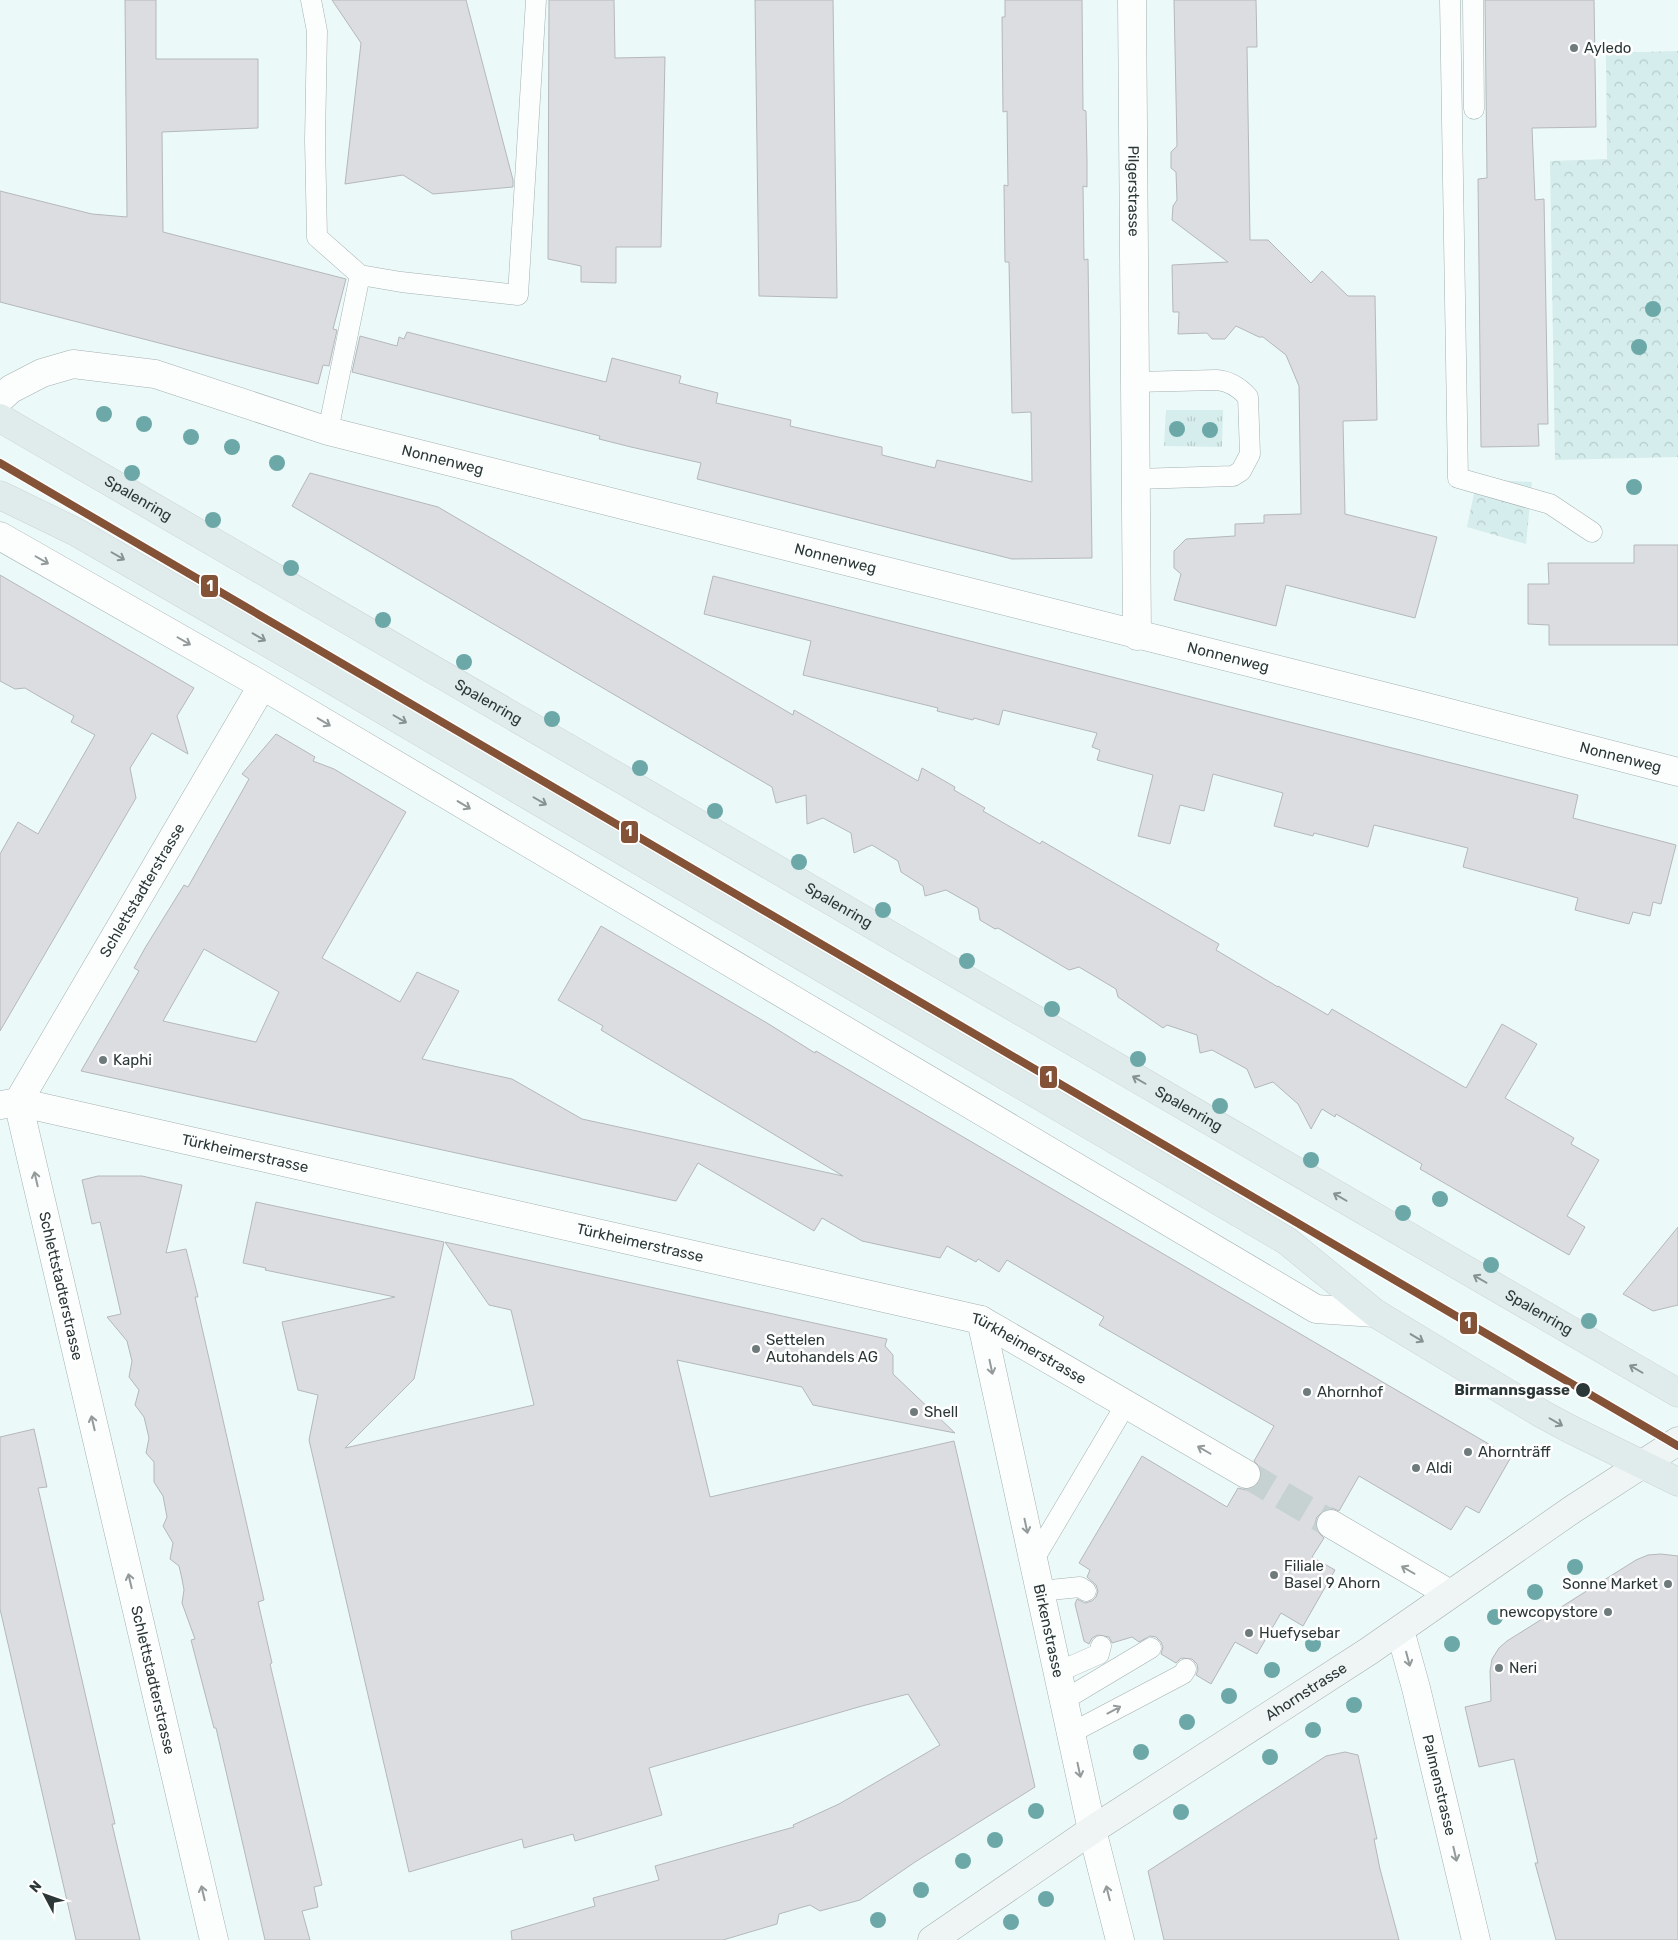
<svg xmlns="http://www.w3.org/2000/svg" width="1678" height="1940" font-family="Rubik,sans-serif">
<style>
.grass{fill:url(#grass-tufts)}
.park{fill:url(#park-crowns)}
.building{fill:#dcdde0;stroke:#b5b8ba;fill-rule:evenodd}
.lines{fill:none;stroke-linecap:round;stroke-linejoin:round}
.minor-tunnel{stroke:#c6d2d2;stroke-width:28;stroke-dasharray:28 14;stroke-linecap:butt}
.service-casing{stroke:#a4b0af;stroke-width:21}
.minor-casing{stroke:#a4b0af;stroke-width:29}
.secondary-casing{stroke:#a4b0af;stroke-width:29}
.primary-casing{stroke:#ced5d5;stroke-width:29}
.service{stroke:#fcfefe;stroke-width:20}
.minor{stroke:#fcfefe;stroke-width:28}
.secondary{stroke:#eff4f4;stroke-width:28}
.primary{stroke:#e0ebeb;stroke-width:28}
.tram-1-casing{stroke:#fff;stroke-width:11}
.tram-1{stroke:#835237;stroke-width:8}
.tree{fill:#6ca8a7}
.oneway{stroke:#869191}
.oneway2{stroke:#949a9a}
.poi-dot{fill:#6f7b7b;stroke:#fff;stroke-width:2}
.stop-dot{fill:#2c3737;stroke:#fff;stroke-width:2}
.labels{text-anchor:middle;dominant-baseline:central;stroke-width:5;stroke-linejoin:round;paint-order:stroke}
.poi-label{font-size:15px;fill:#2c3737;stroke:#fff;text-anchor:start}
.street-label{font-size:15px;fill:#2c3737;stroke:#fff}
.stop-label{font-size:15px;font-weight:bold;fill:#2c3737;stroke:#fff;text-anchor:end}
.line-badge{stroke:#fff;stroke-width:2}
.badge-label{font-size:14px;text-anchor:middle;font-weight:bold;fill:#fff}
</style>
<defs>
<pattern id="grass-tufts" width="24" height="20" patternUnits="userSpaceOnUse" patternTransform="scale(1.25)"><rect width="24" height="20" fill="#d5edec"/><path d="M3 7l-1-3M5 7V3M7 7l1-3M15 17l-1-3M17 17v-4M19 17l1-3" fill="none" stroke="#b7cccb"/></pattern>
<pattern id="park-crowns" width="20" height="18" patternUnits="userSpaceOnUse" patternTransform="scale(1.25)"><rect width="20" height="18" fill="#d5edec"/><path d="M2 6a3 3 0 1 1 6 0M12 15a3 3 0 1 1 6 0" fill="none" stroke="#b7cccb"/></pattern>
</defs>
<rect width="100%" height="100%" fill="#ecf9f9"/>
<!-- grass -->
<path class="grass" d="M 1166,410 L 1223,410 L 1222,447 L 1164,446 Z"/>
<!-- park -->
<path class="park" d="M 1678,51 L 1678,457 L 1555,460 L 1550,161 L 1607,159 L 1606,53 Z
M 1477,479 L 1532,482 L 1526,544 L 1467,527 Z"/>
<!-- building -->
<path class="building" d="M 125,0 L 156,0 L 156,59 L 258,59 L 258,128 L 162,132 L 163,232 L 346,279 L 333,329 L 337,330 L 329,366 L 323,365 L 318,384 L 0,302 L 0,191 L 92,214 L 127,217 Z
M 332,0 L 466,0 L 513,180 L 513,187 L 433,194 L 403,175 L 345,184 L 361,43 Z
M 549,0 L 614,0 L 615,58 L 665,57 L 661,247 L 616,247 L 616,283 L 581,282 L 581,266 L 548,259 Z
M 755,0 L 833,0 L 837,298 L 759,296 Z
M 1005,0 L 1082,0 L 1083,110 L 1086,111 L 1087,161 L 1087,187 L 1083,186 L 1084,260 L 1088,259 L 1092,558 L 1012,559 L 697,479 L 701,463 L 631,447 L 599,439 L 600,436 L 352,372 L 360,336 L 397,346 L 399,337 L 404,339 L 407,332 L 606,382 L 612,358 L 681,376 L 679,383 L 718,393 L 716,403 L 791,420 L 790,426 L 882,447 L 882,455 L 935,468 L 937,460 L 1032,482 L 1031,412 L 1012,413 L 1009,262 L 1005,262 L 1004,185 L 1008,186 L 1007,111 L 1003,112 L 1002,17 L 1005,17 Z
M 1174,0 L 1256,0 L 1257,47 L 1247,47 L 1250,240 L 1268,240 L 1311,283 L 1322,271 L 1348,296 L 1375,296 L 1377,420 L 1343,421 L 1345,514 L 1437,537 L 1415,618 L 1286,585 L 1276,626 L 1174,600 L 1181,574 L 1174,568 L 1174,551 L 1186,539 L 1235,536 L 1235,524 L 1264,523 L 1264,515 L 1301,514 L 1299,386 L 1286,355 L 1263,337 L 1259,337 L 1236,326 L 1225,339 L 1212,339 L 1207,333 L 1178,334 L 1179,312 L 1173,312 L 1172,265 L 1228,262 L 1172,220 L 1173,206 L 1177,200 L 1176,172 L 1171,168 L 1171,152 L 1177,146 Z
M 1485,0 L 1594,0 L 1596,127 L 1532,128 L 1535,200 L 1544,199 L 1548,424 L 1538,424 L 1539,446 L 1481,447 L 1478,179 L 1487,178 Z
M 310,473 L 438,507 L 793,715 L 794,710 L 918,781 L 922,768 L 955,787 L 954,790 L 985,808 L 983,811 L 1040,844 L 1042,841 L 1219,944 L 1216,950 L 1278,987 L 1278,986 L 1328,1015 L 1332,1009 L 1466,1088 L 1502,1024 L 1537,1044 L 1505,1098 L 1574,1138 L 1571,1144 L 1599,1160 L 1567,1216 L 1585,1227 L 1569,1255 L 1420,1169 L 1422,1164 L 1336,1114 L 1335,1117 L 1322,1109 L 1311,1129 L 1298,1104 L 1273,1082 L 1255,1088 L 1247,1069 L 1212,1050 L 1200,1053 L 1197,1035 L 1167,1025 L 1163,1028 L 1118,997 L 1116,989 L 1079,967 L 1069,970 L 998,928 L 995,929 L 980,920 L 978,908 L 946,890 L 925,896 L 923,886 L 901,872 L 898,861 L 872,845 L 854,853 L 851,833 L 823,818 L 807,824 L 806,795 L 776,803 L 772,787 L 292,506 Z
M 1634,545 L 1678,545 L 1678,645 L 1549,645 L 1549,625 L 1528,624 L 1528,584 L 1549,584 L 1548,563 L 1634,563 Z
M 0,575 L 194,688 L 177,716 L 188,754 L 152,733 L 130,768 L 136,798 L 0,1031 L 0,854 L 18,822 L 38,834 L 95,735 L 71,722 L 74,716 L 42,698 L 25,688 L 15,689 L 0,681 Z
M 713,576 L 1578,795 L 1573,818 L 1676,845 L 1661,904 L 1653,902 L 1650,916 L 1633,912 L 1629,924 L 1575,910 L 1578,898 L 1463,867 L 1468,848 L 1374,825 L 1368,847 L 1314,833 L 1313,836 L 1274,826 L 1283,793 L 1213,774 L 1204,811 L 1180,805 L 1170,844 L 1138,836 L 1153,775 L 1097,760 L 1100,750 L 1092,747 L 1097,733 L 1003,710 L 999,725 L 974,718 L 973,720 L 937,711 L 938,708 L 803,675 L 811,641 L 704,614 Z
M 276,734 L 315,757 L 313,761 L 334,769 L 406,812 L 322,958 L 400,1002 L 417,972 L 459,991 L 422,1059 L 512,1079 L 582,1119 L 843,1176 L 601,1030 L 603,1026 L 558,1000 L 601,926 L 767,1023 L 815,1053 L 816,1051 L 1511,1457 L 1479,1513 L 1466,1506 L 1451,1530 L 1359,1476 L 1339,1511 L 1332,1508 L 1324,1510 L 1317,1517 L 1315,1523 L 1317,1531 L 1324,1538 L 1312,1557 L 1335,1570 L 1303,1626 L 1281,1613 L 1257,1654 L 1235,1642 L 1211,1684 L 1196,1675 L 1198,1670 L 1197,1664 L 1192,1659 L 1181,1658 L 1176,1663 L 1161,1654 L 1163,1647 L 1161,1642 L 1156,1637 L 1150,1636 L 1139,1642 L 1132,1637 L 1112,1643 L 1109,1637 L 1098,1635 L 1092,1638 L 1089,1644 L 1084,1641 L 1075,1604 L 1077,1599 L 1085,1603 L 1092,1601 L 1096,1597 L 1098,1591 L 1096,1585 L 1087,1577 L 1090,1570 L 1079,1563 L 1142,1456 L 1227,1507 L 1238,1488 L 1246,1490 L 1254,1487 L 1259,1482 L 1262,1474 L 1259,1466 L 1254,1461 L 1274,1426 L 1099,1325 L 1104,1317 L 1007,1260 L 999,1272 L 978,1259 L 976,1262 L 947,1246 L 940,1258 L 862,1241 L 822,1218 L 814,1231 L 698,1163 L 676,1201 L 81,1071 L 139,971 L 134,968 L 145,948 L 184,885 L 188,887 L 249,779 L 242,774 ZM 204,949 L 279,992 L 256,1042 L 163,1021 Z
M 98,1176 L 142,1176 L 182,1185 L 166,1253 L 186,1249 L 198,1297 L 195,1297 L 264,1600 L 258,1602 L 272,1663 L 270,1664 L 322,1885 L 314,1887 L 318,1907 L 302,1911 L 310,1940 L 265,1940 L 216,1728 L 214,1728 L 191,1640 L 195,1639 L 182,1603 L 184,1590 L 182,1579 L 179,1566 L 170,1559 L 173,1543 L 163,1526 L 167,1517 L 163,1496 L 154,1482 L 154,1462 L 146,1453 L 149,1438 L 144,1417 L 135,1405 L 139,1390 L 129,1377 L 132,1361 L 127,1341 L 107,1317 L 121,1314 L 100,1222 L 92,1224 L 82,1180 Z
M 256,1202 L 444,1242 L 414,1379 L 345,1448 L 534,1405 L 511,1310 L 489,1305 L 445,1242 L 887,1339 L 885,1346 L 893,1355 L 893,1374 L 955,1433 L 813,1405 L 802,1387 L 677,1360 L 710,1497 L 954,1441 L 1035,1787 L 915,1862 L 860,1900 L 820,1911 L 810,1905 L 796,1909 L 779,1914 L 777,1924 L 723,1940 L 512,1940 L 511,1931 L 595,1906 L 593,1898 L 659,1880 L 655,1866 L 794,1827 L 793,1825 L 839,1804 L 940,1745 L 908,1694 L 862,1706 L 649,1768 L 662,1815 L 575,1841 L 573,1834 L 524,1848 L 522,1839 L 409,1872 L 309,1440 L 318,1395 L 298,1390 L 282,1322 L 395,1297 L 265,1270 L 266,1268 L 243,1263 Z
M 1678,1227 L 1678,1305 L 1653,1311 L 1623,1294 Z
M 34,1429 L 47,1487 L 38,1488 L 115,1824 L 112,1824 L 121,1862 L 140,1940 L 76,1940 L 0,1609 L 0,1437 Z
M 1661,1554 L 1678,1556 L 1678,1940 L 1556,1940 L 1535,1863 L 1538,1863 L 1514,1759 L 1479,1767 L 1465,1707 L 1491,1701 L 1490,1671 L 1492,1659 L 1499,1648 L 1507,1641 L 1636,1560 L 1648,1555 Z
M 1345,1752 L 1358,1755 L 1377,1839 L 1374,1839 L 1380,1869 L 1399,1940 L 1164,1940 L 1148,1871 L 1326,1756 Z"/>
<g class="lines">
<!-- minor-tunnel -->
<path class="minor-tunnel" d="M 1246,1474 L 1331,1524"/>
<defs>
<path id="service" d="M 311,0 L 317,31 L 315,140 L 317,237 L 360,275 L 328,431
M 1450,0 L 1458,478 L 1550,504 L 1592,532
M 1473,0 L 1474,109
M 360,275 L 401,282 L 518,295 L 536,0
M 1135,382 L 1217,380 C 1230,381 1239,387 1248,397 L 1250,454 L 1241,471 L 1233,476 L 1136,479
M 1033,1561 L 1126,1404
M 1040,1591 L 1080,1587 L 1086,1591
M 1058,1672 L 1099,1654 L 1101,1646
M 1064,1700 L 1151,1648
M 1071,1733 L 1183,1674 L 1186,1669"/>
<g id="minor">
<path id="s1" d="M 1132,0 L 1137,636"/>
<path id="s2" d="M 0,399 L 11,389 L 42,373 L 73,364 L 155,374 L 328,431 L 1415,704 L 1678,772"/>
<path d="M 0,536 L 251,679 L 1316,1309 L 1375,1313"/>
<path id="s3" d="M 1,1105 L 18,1102 L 981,1320 L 1246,1474"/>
<path id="s4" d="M 981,1320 L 1092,1830 L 1120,1940"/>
<path d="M 1331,1524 L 1450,1594"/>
<path id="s5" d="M 1400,1630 L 1416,1688 L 1476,1940"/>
<path id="s6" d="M 214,1940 L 18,1102 L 262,686"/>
</g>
<g id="secondary">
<path id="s7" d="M 932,1940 L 1092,1830 L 1369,1651 L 1573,1509 L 1678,1441"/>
</g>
<g id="primary">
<path id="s8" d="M 0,418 L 1678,1393"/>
<path d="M 0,495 L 76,532 L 315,670 L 1287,1241 L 1375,1313 L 1542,1414 L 1570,1429 L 1678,1482"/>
</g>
</defs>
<!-- service casing -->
<use href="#service" class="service-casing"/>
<!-- minor casing -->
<use href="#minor" class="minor-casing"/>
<!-- secondary casing -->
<use href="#secondary" class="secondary-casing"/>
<!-- primary casing -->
<use href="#primary" class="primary-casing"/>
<!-- service -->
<use href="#service" class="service"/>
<!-- minor -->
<use href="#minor" class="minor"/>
<!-- secondary -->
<use href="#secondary" class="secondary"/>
<!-- primary -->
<use href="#primary" class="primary"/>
<defs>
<path id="tram-1" d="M 0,463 L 1678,1446"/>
</defs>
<!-- tram-1 casing -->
<use href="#tram-1" class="tram-1-casing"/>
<!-- tram-1 -->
<use href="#tram-1" class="tram-1"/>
</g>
<!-- trees -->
<g class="tree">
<circle cx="1653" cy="309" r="8"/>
<circle cx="1639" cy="347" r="8"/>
<circle cx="104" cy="414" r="8"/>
<circle cx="144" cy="424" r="8"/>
<circle cx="1177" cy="429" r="8"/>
<circle cx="1210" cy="430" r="8"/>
<circle cx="191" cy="437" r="8"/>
<circle cx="232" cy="447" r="8"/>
<circle cx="277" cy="463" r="8"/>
<circle cx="132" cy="473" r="8"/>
<circle cx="1634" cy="487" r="8"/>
<circle cx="213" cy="520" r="8"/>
<circle cx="291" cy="568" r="8"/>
<circle cx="383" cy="620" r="8"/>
<circle cx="464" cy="662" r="8"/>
<circle cx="552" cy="719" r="8"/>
<circle cx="640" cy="768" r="8"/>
<circle cx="715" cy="811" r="8"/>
<circle cx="799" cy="862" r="8"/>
<circle cx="883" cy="910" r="8"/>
<circle cx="967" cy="961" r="8"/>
<circle cx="1052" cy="1009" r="8"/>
<circle cx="1138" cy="1059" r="8"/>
<circle cx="1220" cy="1106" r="8"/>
<circle cx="1311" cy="1160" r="8"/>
<circle cx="1440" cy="1199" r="8"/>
<circle cx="1403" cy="1213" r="8"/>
<circle cx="1491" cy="1265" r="8"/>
<circle cx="1589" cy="1321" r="8"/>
<circle cx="1575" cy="1567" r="8"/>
<circle cx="1535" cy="1592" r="8"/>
<circle cx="1495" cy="1617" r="8"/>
<circle cx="1313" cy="1644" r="8"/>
<circle cx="1452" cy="1644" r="8"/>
<circle cx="1272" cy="1670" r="8"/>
<circle cx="1229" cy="1696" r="8"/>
<circle cx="1354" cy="1705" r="8"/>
<circle cx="1187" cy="1722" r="8"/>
<circle cx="1313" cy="1730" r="8"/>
<circle cx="1141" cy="1752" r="8"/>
<circle cx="1270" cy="1757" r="8"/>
<circle cx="1036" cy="1811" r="8"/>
<circle cx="1181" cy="1812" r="8"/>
<circle cx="995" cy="1840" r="8"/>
<circle cx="963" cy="1861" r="8"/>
<circle cx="921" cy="1890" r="8"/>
<circle cx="1046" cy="1899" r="8"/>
<circle cx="878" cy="1920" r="8"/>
<circle cx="1011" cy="1922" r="8"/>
</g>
<!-- one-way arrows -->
<defs><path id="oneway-shaft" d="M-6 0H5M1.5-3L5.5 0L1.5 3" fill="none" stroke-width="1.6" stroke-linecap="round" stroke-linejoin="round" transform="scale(1.25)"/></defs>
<g class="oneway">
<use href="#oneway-shaft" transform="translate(118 556) rotate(30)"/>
<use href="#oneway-shaft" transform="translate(259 637) rotate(30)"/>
<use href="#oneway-shaft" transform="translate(400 719) rotate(30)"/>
<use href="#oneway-shaft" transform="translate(540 801) rotate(30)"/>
<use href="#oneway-shaft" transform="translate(1139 1080) rotate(-150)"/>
<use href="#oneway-shaft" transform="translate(1340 1197) rotate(-150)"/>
<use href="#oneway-shaft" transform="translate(1480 1279) rotate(-150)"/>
<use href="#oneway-shaft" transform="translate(1417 1338) rotate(31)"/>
<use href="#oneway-shaft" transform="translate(1636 1369) rotate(-150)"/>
<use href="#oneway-shaft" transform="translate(1556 1422) rotate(30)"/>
</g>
<g class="oneway2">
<use href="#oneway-shaft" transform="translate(42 560) rotate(30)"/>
<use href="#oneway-shaft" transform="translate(184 641) rotate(30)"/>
<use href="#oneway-shaft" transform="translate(324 722) rotate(31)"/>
<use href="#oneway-shaft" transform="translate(464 805) rotate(31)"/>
<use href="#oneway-shaft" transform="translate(36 1179) rotate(-103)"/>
<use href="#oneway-shaft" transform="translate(991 1367) rotate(78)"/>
<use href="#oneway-shaft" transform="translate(93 1423) rotate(-103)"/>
<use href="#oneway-shaft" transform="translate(1204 1450) rotate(-150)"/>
<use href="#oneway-shaft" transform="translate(1026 1526) rotate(78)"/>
<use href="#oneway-shaft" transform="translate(1408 1570) rotate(-150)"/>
<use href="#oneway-shaft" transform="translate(130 1581) rotate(-103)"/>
<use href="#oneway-shaft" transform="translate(1408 1659) rotate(75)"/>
<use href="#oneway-shaft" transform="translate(1114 1710) rotate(-28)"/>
<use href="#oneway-shaft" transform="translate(1079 1770) rotate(78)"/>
<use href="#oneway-shaft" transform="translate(1455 1854) rotate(77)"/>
<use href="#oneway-shaft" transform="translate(203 1893) rotate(-103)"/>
<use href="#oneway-shaft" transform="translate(1108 1893) rotate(-104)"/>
</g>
<!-- markers -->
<g class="poi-dot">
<circle cx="1574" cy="48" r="5"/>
<circle cx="103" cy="1060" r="5"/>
<circle cx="756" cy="1349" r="5"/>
<circle cx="1307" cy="1392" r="5"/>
<circle cx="914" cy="1412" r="5"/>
<circle cx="1468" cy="1452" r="5"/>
<circle cx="1416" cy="1468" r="5"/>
<circle cx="1274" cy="1575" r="5"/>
<circle cx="1668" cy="1584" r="5"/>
<circle cx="1608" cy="1612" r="5"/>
<circle cx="1249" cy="1633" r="5"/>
<circle cx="1499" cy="1668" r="5"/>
</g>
<circle class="stop-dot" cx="1583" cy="1390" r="8"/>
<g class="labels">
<!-- poi labels -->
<g class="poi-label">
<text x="1584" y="48">Ayledo</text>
<text x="113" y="1060">Kaphi</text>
<text x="766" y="1340">Settelen<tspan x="766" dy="17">Autohandels AG</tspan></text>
<text x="1317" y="1392">Ahornhof</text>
<text x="924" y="1412">Shell</text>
<text x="1478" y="1452">Ahornträff</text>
<text x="1426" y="1468">Aldi</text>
<text x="1284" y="1566">Filiale<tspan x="1284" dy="17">Basel 9 Ahorn</tspan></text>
<text x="1658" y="1584" text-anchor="end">Sonne Market</text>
<text x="1598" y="1612" text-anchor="end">newcopystore</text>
<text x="1259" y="1633">Huefysebar</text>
<text x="1509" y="1668">Neri</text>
</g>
<!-- street labels -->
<g class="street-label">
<text stroke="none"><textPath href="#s1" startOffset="191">Pilgerstrasse</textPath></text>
<text stroke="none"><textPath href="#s2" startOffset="465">Nonnenweg</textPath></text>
<text stroke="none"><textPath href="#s8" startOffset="160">Spalenring</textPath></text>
<text stroke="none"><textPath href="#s2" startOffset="870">Nonnenweg</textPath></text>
<text stroke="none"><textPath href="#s2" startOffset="1275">Nonnenweg</textPath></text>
<text stroke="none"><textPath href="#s8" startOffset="565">Spalenring</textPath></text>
<text stroke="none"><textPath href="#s2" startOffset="1680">Nonnenweg</textPath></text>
<text stroke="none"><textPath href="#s6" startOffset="1106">Schlettstadterstrasse</textPath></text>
<text stroke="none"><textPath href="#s8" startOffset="970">Spalenring</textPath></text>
<text stroke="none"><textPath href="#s8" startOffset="1375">Spalenring</textPath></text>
<text stroke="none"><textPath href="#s3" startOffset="250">Türkheimerstrasse</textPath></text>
<text stroke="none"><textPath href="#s3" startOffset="655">Türkheimerstrasse</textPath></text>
<text transform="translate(61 1286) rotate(77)">Schlettstadterstrasse</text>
<text stroke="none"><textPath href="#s8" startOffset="1780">Spalenring</textPath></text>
<text stroke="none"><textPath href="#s3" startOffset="1060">Türkheimerstrasse</textPath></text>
<text stroke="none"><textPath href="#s4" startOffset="318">Birkenstrasse</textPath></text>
<text transform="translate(153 1680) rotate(77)">Schlettstadterstrasse</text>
<text stroke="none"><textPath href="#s7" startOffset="449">Ahornstrasse</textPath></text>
<text stroke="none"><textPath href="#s5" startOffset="160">Palmenstrasse</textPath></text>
</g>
<!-- stop labels -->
<g class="stop-label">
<text x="1570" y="1390">Birmannsgasse</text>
</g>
</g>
<g class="line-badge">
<rect x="200" y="574" width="19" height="24" rx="5" fill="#835237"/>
<rect x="620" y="820" width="19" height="24" rx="5" fill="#835237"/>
<rect x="1039" y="1065" width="19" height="24" rx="5" fill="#835237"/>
<rect x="1459" y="1311" width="19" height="24" rx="5" fill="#835237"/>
</g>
<g class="badge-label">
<text x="210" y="591">1</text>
<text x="629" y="836">1</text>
<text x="1049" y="1082">1</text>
<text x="1468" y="1328">1</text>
</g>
<!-- north arrow -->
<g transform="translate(45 1895) rotate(311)" stroke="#ffffff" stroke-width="4" paint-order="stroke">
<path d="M0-4L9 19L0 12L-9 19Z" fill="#2c3737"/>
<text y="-8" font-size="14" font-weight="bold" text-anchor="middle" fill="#2c3737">N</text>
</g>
</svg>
